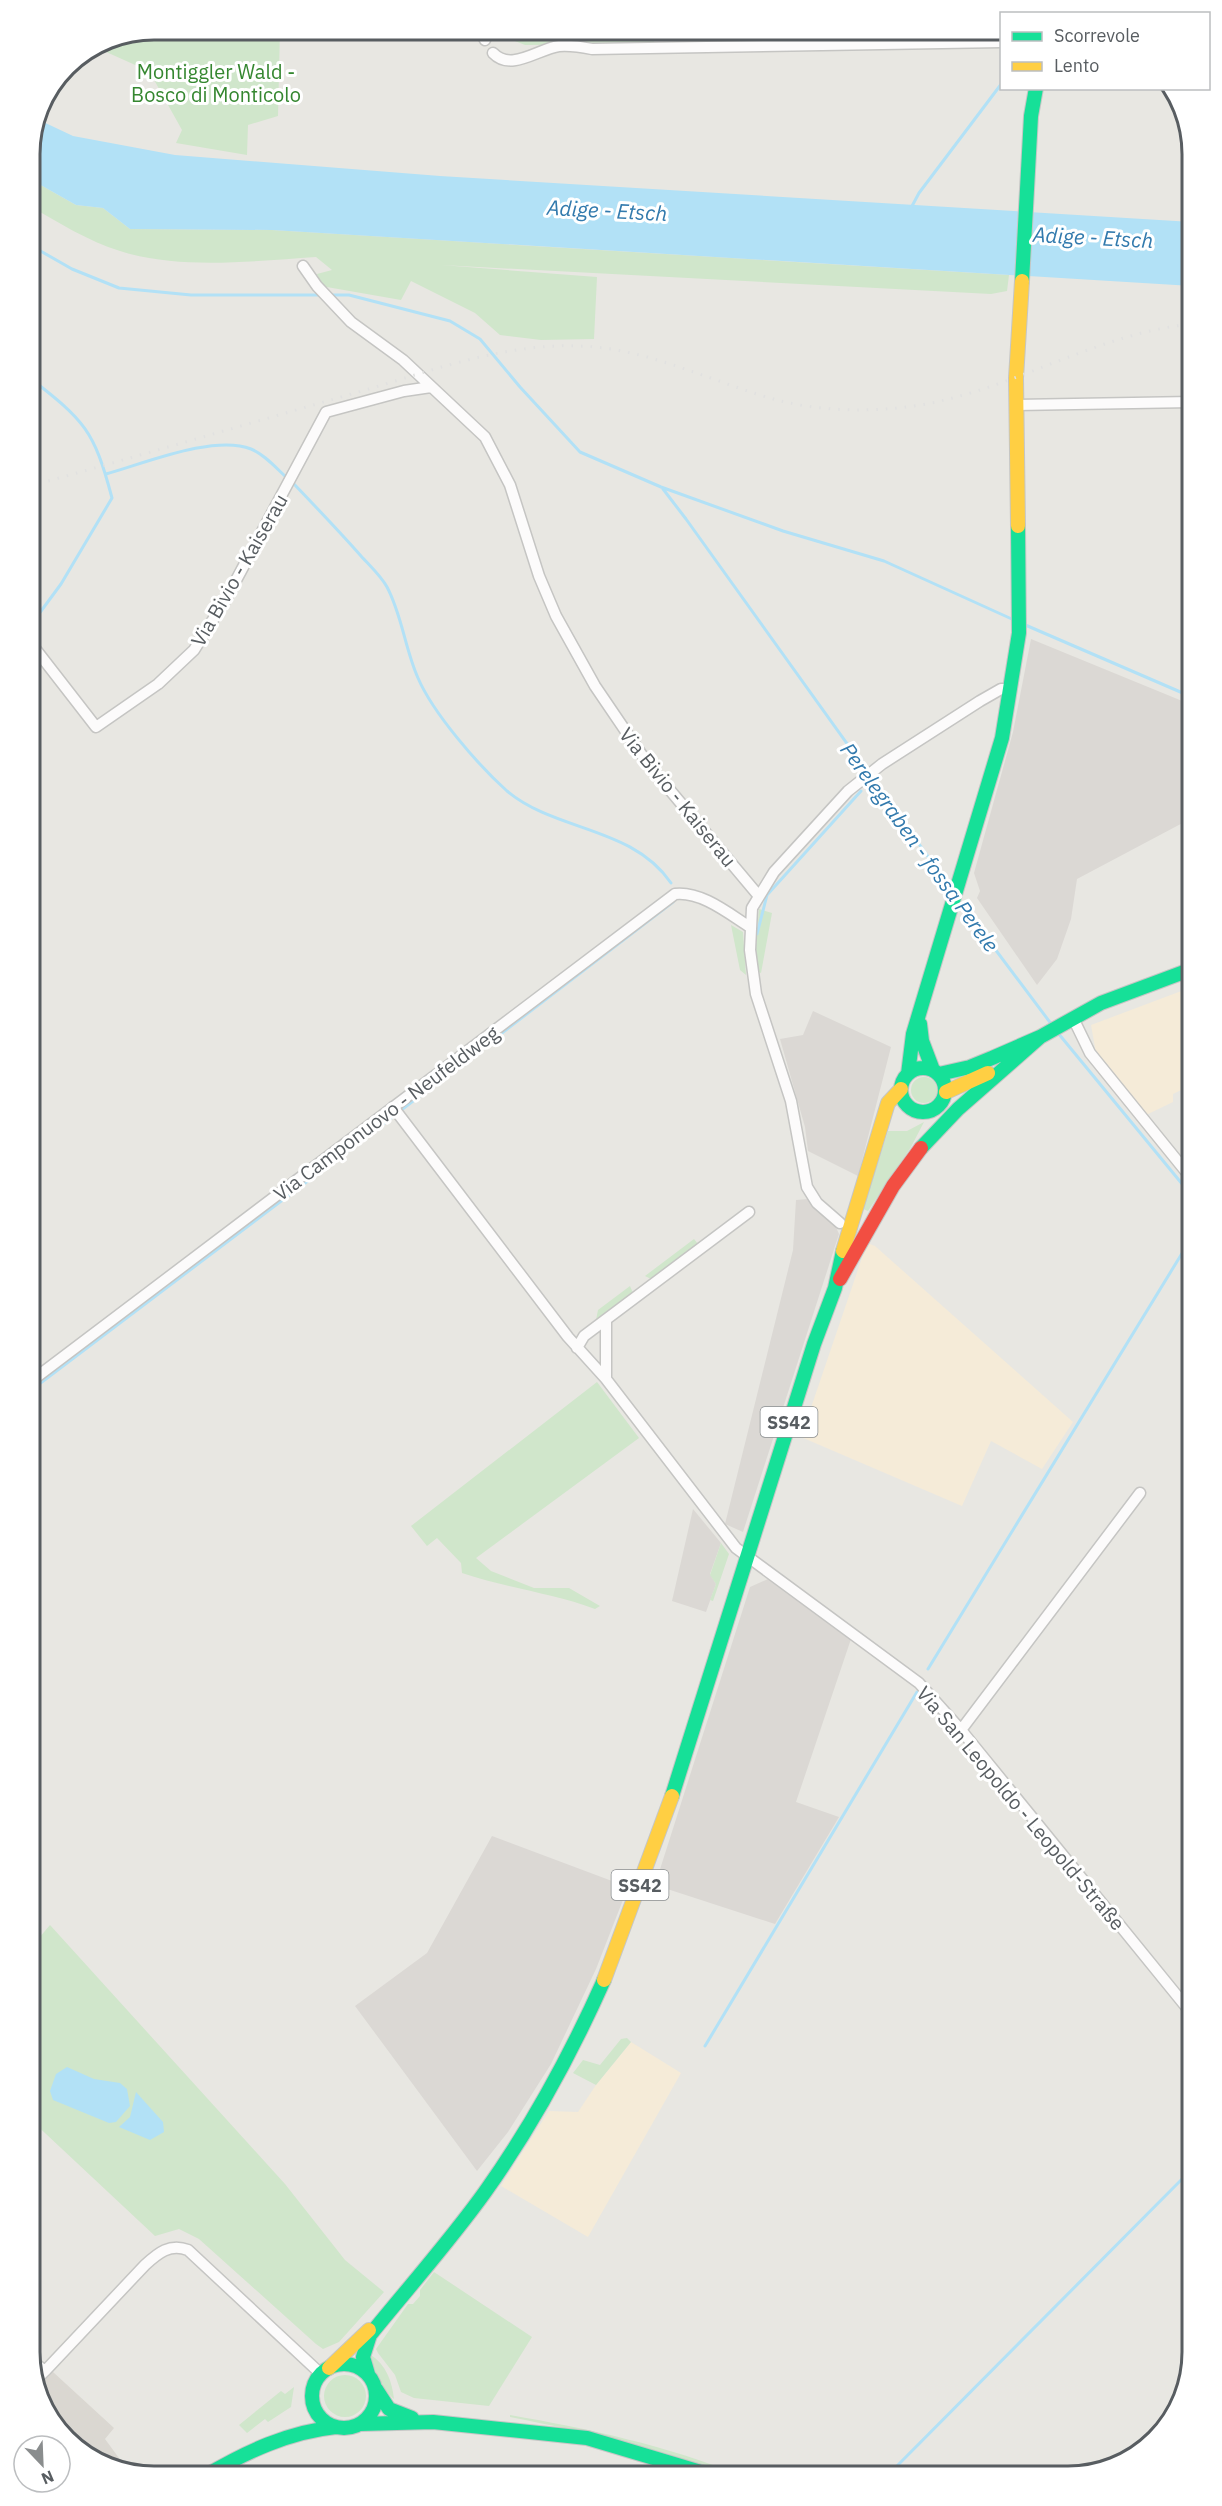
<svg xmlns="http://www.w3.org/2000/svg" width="1222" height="2506" font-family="'IBM Plex Sans',sans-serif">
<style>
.commercial{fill:#f5ebd8}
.industrial{fill:#dbd8d4}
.education{fill:#dad7d1}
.green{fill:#d0e6cb}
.water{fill:#b2e1f6}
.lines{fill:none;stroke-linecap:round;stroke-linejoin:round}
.stream{stroke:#b2e1f6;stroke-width:3}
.street-casing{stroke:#c5c5c3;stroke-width:13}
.fast-casing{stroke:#c5c6c5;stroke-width:16}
.slow-casing{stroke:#c5c6c5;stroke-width:16}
.jam-casing{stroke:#c5c6c5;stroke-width:16}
.street{stroke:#fcfbfb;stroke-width:10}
.fast{stroke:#16e098;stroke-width:14}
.slow{stroke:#ffcf43;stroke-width:14}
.jam{stroke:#f24e42;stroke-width:14}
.rail{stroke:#e1e1e0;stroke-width:3;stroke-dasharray:1.5 8;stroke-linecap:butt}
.labels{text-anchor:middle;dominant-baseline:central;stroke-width:6;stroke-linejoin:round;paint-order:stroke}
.shield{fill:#fff;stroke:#8a8e90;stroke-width:1.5}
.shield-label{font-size:18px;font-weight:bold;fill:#585d61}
.park-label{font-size:20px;fill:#358730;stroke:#fff}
.street-label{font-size:20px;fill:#585d61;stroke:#fff}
.water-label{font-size:21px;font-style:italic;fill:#327aad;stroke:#fff}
.rim{fill:none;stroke:#585d61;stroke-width:3}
</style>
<rect width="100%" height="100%" fill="#e8e7e2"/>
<!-- commercial -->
<path class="commercial" d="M 1192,987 L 1192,1075 L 1185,1088 L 1173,1094 L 1173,1102 L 1146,1115 L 1096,1053 L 1091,1025 Z
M 867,1243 L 875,1246 L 1073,1422 L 1042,1469 L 991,1441 L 962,1506 L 801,1437 Z
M 631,2042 L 681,2073 L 588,2237 L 501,2186 L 549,2111 L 578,2112 L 596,2085 Z"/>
<!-- industrial -->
<path class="industrial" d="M 1031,639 L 1192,705 L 1192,818 L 1077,879 L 1071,919 L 1057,959 L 1037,985 L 977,898 L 980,891 L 974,873 L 1013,732 Z
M 813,1011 L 891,1047 L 858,1176 L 808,1151 L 805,1127 L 780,1039 L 803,1035 Z
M 808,1199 L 835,1225 L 839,1234 L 743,1532 L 725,1524 L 793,1250 L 796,1200 Z
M 693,1509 L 721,1543 L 710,1574 L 716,1584 L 706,1612 L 672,1601 Z
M 768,1579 L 851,1639 L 796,1802 L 839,1817 L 775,1924 L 655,1885 L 750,1587 Z
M 492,1836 L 628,1887 L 596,1969 L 551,2064 L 508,2132 L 477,2171 L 355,2006 L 427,1953 Z"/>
<!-- education -->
<path class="education" d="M 53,2372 L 114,2428 L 105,2439 L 127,2469 L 85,2455 L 39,2399 L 37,2388 Z"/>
<!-- green -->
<path class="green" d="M 155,30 L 280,30 L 278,116 L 248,125 L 247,155 L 176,143 L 182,130 L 153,78 L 142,68 L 95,47 L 107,39 Z
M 487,30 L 654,30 L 654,44 L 525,45 Z
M 30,179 L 76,205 L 103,208 L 130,229 L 272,230 L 1009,275 L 1007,291 L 991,294 L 441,265 L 597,277 L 594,339 L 541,340 L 500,335 L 475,313 L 411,281 L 401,300 L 321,286 L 317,274 L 332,270 L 316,257 C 255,261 178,270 120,251 C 88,241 59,223 30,206 Z
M 759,909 L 772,913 L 761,973 L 754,970 Z
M 731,925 L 743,932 L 746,975 L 740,970 Z
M911 1090a13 13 0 1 1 26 0a13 13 0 1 1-26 0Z
M 924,1122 L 911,1147 L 868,1211 L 863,1209 L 888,1131 L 907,1131 Z
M 694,1239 L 698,1244 L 651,1279 L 645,1276 Z
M 630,1286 L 633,1293 L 596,1320 L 598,1310 Z
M 597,1382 L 639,1438 L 476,1558 L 491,1571 L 534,1588 L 569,1588 L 600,1606 L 595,1609 C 552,1593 506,1588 462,1573 L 461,1563 L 437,1538 L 427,1546 L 411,1526 Z
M 721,1543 L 729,1554 L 713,1601 L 710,1600 L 716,1584 L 710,1575 Z
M 50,1925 L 285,2184 L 345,2260 L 384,2292 L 339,2342 L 323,2349 L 316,2344 L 199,2239 L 179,2229 L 155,2236 L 30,2119 L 30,1943 L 39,1938 Z
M 627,2038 L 631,2042 L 596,2085 L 573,2073 L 583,2060 L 600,2065 L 621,2039 Z
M 434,2272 L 532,2337 L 489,2406 L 414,2398 L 401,2392 L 395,2375 L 378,2353 L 376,2349 L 408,2304 L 413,2304 L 420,2296 L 420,2290 Z
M 371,2355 C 386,2365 392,2381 394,2399 C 383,2390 373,2369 371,2355 Z
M324 2396a21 21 0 1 1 42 0a21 21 0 1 1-42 0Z
M 294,2387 L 291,2407 L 268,2422 L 265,2419 L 247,2433 L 239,2425 L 281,2391 L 285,2394 Z
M 510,2415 C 589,2429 666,2445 741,2476 L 731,2476 C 660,2447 585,2432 510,2417 Z"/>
<!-- water -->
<path class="water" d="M 37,119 L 73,136 L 175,155 L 440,176 L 1192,222 L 1192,286 L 272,230 L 130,229 L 103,208 L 76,205 L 30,179 L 30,147 Z
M 67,2067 L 94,2079 L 120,2083 L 127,2089 L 130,2106 L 116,2122 L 109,2123 L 53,2100 L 50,2091 L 56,2074 Z
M 136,2092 L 163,2122 L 164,2132 L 150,2140 L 119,2127 L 130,2117 Z"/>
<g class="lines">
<!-- stream -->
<path class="stream" d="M 911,208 L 919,193 L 1002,83
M 30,245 L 72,269 L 119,288 L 191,295 L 320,295
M 329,295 L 349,295 L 450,321 L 480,339 L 520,387 L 580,452 L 661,487 L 783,531 L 884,561 L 1014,620
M 106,474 C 143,464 214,434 251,449 C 264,454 276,468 287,478
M 293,483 C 316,507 339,531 361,556 C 370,566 381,576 387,587 C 402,615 405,649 418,678 C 433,713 478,765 507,791 C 556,832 632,826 671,883
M 663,489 L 686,519 L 952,890
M 1023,624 L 1192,697
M 30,626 L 61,584 L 112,498 C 94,430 85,421 30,378
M 959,901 L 1052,1025
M 757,934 L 767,895 L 861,791
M 1058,1033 L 1192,1196
M 400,1111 L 673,902
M 30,1391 L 395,1115
M 928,1669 L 1192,1237
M 705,2046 L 917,1692
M 887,2476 L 1192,2169"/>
<defs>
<path id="street" d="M 480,30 L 485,40
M 493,53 C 511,72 538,49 559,46 C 570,45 582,47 592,49 L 1002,42
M 303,266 L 317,286 L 351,322 L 403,360 L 485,437 L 510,485 L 539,576 L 556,616 L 595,686 L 648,764 L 758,895
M 1016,405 L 1192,402
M 30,642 L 96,727 L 158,684 L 194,650 L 226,599 L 326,412 L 404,391 L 431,387
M 1073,1018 L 1090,1053 L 1192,1179
M 393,1107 L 568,1337 L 606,1379 L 736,1548 L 919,1683 L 961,1730 L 1192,2014
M 840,1223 L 817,1203 L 807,1187 L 791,1101 L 756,994 L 750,950 L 752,908 L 774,872 L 848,791 L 882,764 L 980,701 L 1001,689 L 1010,689
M 606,1322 L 606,1379
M 577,1348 L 584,1336 L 749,1212
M 30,1382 L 675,894 C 701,891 728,913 750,927
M 961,1730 L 1140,1493
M 32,2361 L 45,2371 L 145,2265 C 158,2253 170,2243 188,2250 L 321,2374
M 36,2380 L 45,2371"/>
<path id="fast" d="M 1022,281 L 1031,116 L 1036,88
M 920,1024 L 922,1041 L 933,1070
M901 1090a22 22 0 1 1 44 0a22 22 0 1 1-44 0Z
M 908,1074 L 913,1034 L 1002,738 L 1019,633 L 1018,526
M 939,1074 L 970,1067 L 992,1058 L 1040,1037 L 1101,1003 L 1192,969
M 921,1148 L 958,1109 L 1040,1037
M 672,1796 L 814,1344 L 835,1288 L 843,1251
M312 2396a32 32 0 1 1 64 0a32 32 0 1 1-64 0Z
M 368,2374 L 363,2357 L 370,2335 C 408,2288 450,2241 485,2192 C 532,2126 571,2054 604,1980
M 376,2389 L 389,2409 L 412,2418
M 360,2424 L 433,2422 L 587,2438 L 714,2476
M 205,2476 C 246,2452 288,2432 336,2427"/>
<path id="slow" d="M 1018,526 L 1016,378 L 1022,281
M 946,1092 L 988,1073
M 843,1251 L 888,1103 L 901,1089
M 604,1980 L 672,1796
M 329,2368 L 369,2330"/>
<path id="jam" d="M 840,1279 L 893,1186 L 921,1148"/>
</defs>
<!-- street casing -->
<use href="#street" class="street-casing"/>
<!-- fast casing -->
<use href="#fast" class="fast-casing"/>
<!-- slow casing -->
<use href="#slow" class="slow-casing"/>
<!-- jam casing -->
<use href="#jam" class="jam-casing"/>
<!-- street -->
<use href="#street" class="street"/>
<!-- fast -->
<use href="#fast" class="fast"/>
<!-- slow -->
<use href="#slow" class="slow"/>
<!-- jam -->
<use href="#jam" class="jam"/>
<!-- rail -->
<path class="rail" d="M 30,486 C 139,456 247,424 355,393 C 428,372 503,343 579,346 C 648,348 711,382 777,400 C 814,410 858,412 897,408 C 1000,399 1089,334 1192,324"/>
</g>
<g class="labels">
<!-- shield labels -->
<g class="shield">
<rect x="760.5" y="1407" width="57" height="30" rx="4.5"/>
<rect x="611.5" y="1870" width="57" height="30" rx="4.5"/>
</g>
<g class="shield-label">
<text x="789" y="1422">SS42</text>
<text x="640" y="1885">SS42</text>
</g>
<!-- park labels -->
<g class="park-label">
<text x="216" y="71">Montiggler Wald -<tspan x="216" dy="23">Bosco di Monticolo</tspan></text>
</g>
<!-- street labels -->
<g class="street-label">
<text transform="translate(239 570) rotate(-60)">Via Bivio - Kaiserau</text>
<text transform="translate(678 797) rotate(51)">Via Bivio - Kaiserau</text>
<text transform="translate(386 1113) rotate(-37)">Via Camponuovo - Neufeldweg</text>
<text transform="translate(1021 1808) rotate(50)">Via San Leopoldo - Leopold-Straße</text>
</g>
<!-- water labels -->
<g class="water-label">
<text transform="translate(607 210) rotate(3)">Adige - Etsch</text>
<text transform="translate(1093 237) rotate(3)">Adige - Etsch</text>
<text transform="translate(920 847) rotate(54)">Perelegraben - fossa Perele</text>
</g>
</g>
<!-- crop -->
<path d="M0 0H1222V2506H0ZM154 40H1068A114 114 0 0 1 1182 154V2352A114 114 0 0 1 1068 2466H154A114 114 0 0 1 40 2352V154A114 114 0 0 1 154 40Z" fill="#fff" fill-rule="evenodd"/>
<path class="rim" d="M154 40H1068A114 114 0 0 1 1182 154V2352A114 114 0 0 1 1068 2466H154A114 114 0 0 1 40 2352V154A114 114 0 0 1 154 40Z"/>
<!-- legend -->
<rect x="1000" y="12" width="210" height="78" fill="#ffffff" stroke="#bcbec0" stroke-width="1.5"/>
<rect x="1012" y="32" width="30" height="9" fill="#16e098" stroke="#bcbec0" stroke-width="1.5"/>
<text x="1054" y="42" font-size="18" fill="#585d61">Scorrevole</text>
<rect x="1012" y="62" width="30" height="9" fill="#ffcf43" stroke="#bcbec0" stroke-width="1.5"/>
<text x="1054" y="72" font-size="18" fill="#585d61">Lento</text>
<!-- north arrow -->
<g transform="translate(42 2464) rotate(157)"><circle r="28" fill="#ffffff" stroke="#bcbec0" stroke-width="1.5"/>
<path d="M0-4.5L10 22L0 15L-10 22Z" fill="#8a8d8e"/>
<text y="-9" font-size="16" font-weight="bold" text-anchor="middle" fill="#585d61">N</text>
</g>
</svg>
